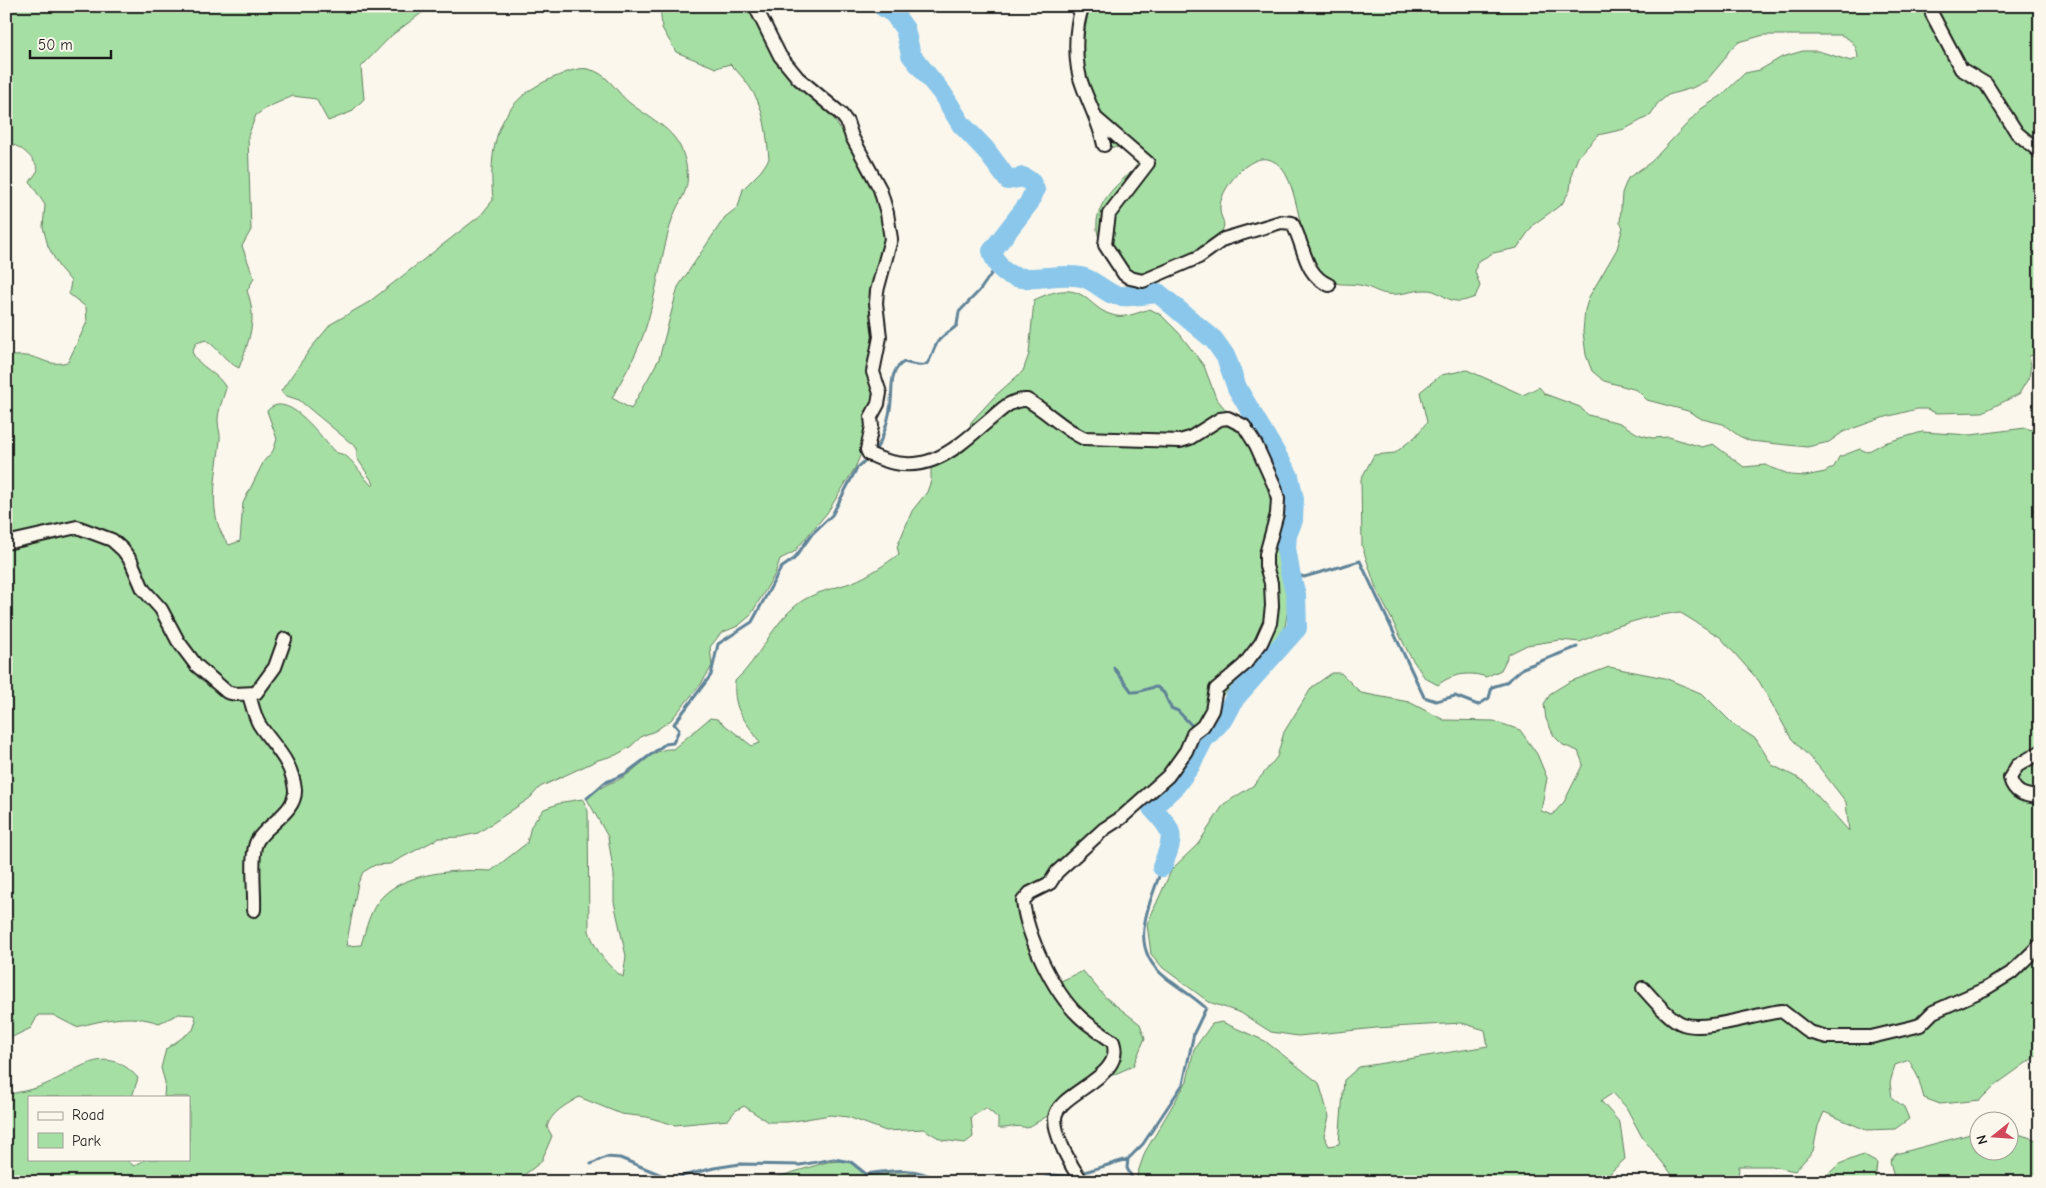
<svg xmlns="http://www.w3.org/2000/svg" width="2046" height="1188" font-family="'Comic Neue',sans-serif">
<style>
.green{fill:#a6dfa4;stroke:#617e60}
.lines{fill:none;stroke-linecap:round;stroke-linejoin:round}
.stream{stroke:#5f8398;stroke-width:3}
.river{stroke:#8bc7eb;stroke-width:20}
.street-casing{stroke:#1c1c1c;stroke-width:16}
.street{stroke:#fbf7ec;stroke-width:12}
</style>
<rect width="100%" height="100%" fill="#fbf7ec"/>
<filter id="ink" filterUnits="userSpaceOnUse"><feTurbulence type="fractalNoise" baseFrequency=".02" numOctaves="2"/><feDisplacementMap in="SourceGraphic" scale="10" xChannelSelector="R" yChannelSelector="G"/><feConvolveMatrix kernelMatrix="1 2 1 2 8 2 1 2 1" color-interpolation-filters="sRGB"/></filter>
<g filter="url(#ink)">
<!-- green -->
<path class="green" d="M 6,6 L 431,6 L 392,35 L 361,67 L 364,99 L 351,112 L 328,121 L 316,99 L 293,96 L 268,107 L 256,115 L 248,136 L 251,230 L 242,246 L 254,278 L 247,291 C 258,319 249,341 239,368 C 226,362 218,348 206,340 L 196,343 L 192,352 C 199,368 218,372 226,388 C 223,399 218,410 218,421 C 218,428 221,434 220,440 C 217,474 205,516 229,545 L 240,541 L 243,503 L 264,461 L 273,451 L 277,439 L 267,411 C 287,388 321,437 333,450 C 336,454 342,453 346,456 C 356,464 363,477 372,486 L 374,484 L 357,458 L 357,448 L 299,400 L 284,395 L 281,391 L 311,348 L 331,324 L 369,302 L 481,215 L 493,200 C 488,143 498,100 555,77 C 565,73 577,67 588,69 C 609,73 616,93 631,104 C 659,125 682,131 687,171 C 690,194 677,201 671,223 C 660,259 656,298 644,333 C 636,356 623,377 612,398 L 631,409 L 659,359 L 678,287 L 725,217 L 738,207 L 743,189 L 761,171 L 769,159 C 765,116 762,95 730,64 L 716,68 L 676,52 L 662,28 L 660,6 L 749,6 L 764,39 L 784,69 L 834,119 L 848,142 L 875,190 L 886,236 L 875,347 L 874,393 L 863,449 L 855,468 L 827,513 L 794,552 L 780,559 L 775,574 L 750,616 L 738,626 L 721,633 L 710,647 L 712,666 L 701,684 L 671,720 L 655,731 L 642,736 L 630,747 L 616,755 L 598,760 L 540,787 L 530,798 L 478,833 L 460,837 L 439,838 L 390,864 L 375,865 L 363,872 L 358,883 L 346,946 L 361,945 C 366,929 370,908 383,896 C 406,872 460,869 491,871 L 527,843 L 531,826 L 544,809 L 563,802 L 583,799 L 588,811 L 589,931 C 596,951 606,965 623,977 L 626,956 L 614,902 L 614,875 L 608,837 L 587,799 C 593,794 599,788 606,785 C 610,782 616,782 620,779 C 638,770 652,747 673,749 L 710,718 L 717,719 L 752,746 L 760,743 C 745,718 733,713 735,681 C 760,659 771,624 799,603 C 814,592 836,588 853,582 C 868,576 886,564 899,554 L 897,547 L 912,511 L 927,492 L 931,481 L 931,465 L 966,446 L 971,422 L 996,395 L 1023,371 L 1029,354 L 1034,300 C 1051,292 1070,285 1086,298 C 1096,306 1102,313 1116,316 C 1127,318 1139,312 1150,309 L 1161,315 L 1179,333 L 1204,366 L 1216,398 L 1242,430 L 1281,495 L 1279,560 L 1289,602 L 1285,627 L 1280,642 L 1260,664 L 1204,711 L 1170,769 L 1043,883 L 1023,896 L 1052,985 L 1083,971 L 1105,997 L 1140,1024 L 1145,1038 L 1133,1066 L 1081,1089 L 1051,1114 L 1027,1128 C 1016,1124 1009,1129 998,1128 L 998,1118 L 986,1108 L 971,1117 L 973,1137 L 965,1143 L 942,1140 L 924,1129 L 886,1131 L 848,1117 L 830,1115 L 788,1122 L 768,1122 L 744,1106 L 735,1111 L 728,1120 L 675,1125 L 647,1117 L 621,1114 L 579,1097 C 566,1105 551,1112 547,1127 L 552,1136 L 541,1162 L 515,1182 L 6,1182 L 6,1095 C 18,1092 33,1090 44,1085 C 78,1071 105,1041 138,1078 L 132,1097 L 29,1097 L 29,1159 L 125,1159 L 134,1166 L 146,1159 L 189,1159 L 189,1097 L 164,1097 L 165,1082 L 161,1068 L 166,1049 L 193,1030 L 196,1021 L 194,1015 L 179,1014 L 159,1023 C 129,1013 105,1020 76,1027 L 53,1015 L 38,1015 L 31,1028 L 6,1040 L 6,355 C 14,357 18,355 26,356 C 43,357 46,367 68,362 L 87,322 L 86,307 L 69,294 L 71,281 L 59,267 L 48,246 L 43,227 L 45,205 L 30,182 L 38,170 C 35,158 19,144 6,143 Z
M 1089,6 L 2040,6 L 2040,361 L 2038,354 L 2029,356 L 2031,365 L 2029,377 L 2019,394 L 1983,412 L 1936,413 L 1927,409 L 1917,409 L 1882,418 L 1843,432 L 1829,442 L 1807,447 L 1750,441 L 1739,436 L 1723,424 L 1702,419 L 1688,411 L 1647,400 L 1637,390 L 1604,381 L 1592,371 L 1586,355 L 1583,332 L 1585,310 L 1589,297 L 1617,249 L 1623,227 L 1620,223 L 1622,193 L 1628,178 L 1651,162 L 1701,109 L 1721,96 L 1745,73 L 1760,70 L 1782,57 L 1803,51 L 1818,51 L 1851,61 L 1858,58 C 1857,45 1852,40 1841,35 L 1764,35 L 1739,42 L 1729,51 L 1723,61 L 1706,81 L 1692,88 L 1668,95 L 1657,104 L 1651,115 L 1625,129 L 1598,135 L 1578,157 L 1572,172 L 1570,190 L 1562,204 L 1534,224 L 1517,248 L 1493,253 L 1477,262 L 1475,272 L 1480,286 L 1475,297 C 1470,299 1462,302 1456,301 C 1445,300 1438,289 1425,290 C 1413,290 1399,296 1387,294 C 1378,293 1369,286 1359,285 C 1347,283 1337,286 1326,280 C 1295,261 1304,172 1271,160 C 1250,151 1218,190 1220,210 C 1220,218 1227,222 1222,231 C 1215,243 1157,273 1143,276 C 1132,278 1114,264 1108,256 C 1081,217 1108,191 1137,167 L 1137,160 L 1127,148 L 1111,147 L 1085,81 L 1083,42 Z
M 1467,370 L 1523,395 L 1539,387 L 1545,394 L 1580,407 L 1588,415 L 1620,423 L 1638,434 L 1652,438 L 1669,437 L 1702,447 L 1713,444 L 1744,467 L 1765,465 L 1791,475 L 1805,476 L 1825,472 L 1834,467 L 1839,457 L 1860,449 L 1867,452 L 1884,443 L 1922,432 L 1971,435 L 2025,428 L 2036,431 L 2040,436 L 2040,1053 L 1994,1086 L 1980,1100 L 1940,1104 L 1924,1098 L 1918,1077 L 1909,1060 L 1895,1065 L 1890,1083 L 1892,1098 L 1904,1107 L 1909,1119 L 1895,1129 L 1866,1130 L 1824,1112 L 1818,1126 L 1813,1151 L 1795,1171 L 1771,1166 L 1739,1166 L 1738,1182 L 1678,1182 L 1642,1137 L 1626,1107 L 1613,1093 L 1601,1101 L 1620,1123 L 1625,1159 L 1611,1172 L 1607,1182 L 1139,1182 L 1137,1175 L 1145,1152 L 1187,1081 L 1194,1049 L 1212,1024 L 1222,1022 L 1265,1041 L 1319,1083 L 1329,1117 L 1324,1136 L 1329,1146 L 1339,1144 L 1344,1080 L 1359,1067 L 1488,1046 L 1485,1030 L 1462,1023 L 1376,1028 L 1298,1036 L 1271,1032 L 1241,1013 L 1209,1002 L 1163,968 L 1151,954 L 1147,924 L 1172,869 L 1198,844 L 1224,804 L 1254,785 L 1277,757 L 1284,732 L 1312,687 L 1332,673 L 1341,673 L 1361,693 L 1409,702 L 1444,720 L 1494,721 L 1520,730 L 1537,754 L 1547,778 L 1541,811 L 1552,815 L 1564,802 L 1583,764 L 1578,751 L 1563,745 L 1554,736 L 1546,719 L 1544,704 L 1551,693 L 1569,682 L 1609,667 L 1665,678 L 1703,694 L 1734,725 L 1756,739 L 1772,765 L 1804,781 L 1849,831 L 1846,802 L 1819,767 L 1791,738 L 1759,681 L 1720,637 L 1679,612 L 1645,618 L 1611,628 L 1580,642 L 1560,640 L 1527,645 L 1509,654 L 1501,670 L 1486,677 C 1470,671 1451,674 1438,685 L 1425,678 L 1410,656 L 1376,588 L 1362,546 L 1361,479 L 1374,455 L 1395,453 L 1416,436 L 1427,422 L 1420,392 L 1441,375 Z
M 2009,1131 L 2040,1141 L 2040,1182 L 1895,1182 L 1890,1161 L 1896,1154 L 1978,1132 L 1978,1150 L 2008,1150 Z
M 1863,1155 L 1877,1163 L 1875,1182 L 1821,1181 L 1839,1164 Z
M 841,1161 L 851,1163 L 866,1176 C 891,1173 914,1169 937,1182 L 761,1182 L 827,1162 Z"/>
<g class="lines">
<!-- stream -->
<path class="stream" d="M 873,453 C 883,442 890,415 891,401 C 893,386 889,371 904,362 C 933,370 926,364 937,343 C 940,336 952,331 957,325 L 959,312 L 980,290 L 998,264
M 1290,572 L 1304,577 L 1360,561 L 1424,697 L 1436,701 L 1455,696 L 1478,705 L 1489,698 L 1492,687 L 1505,683 L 1523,668 L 1577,647
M 1114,668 L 1132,692 C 1142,693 1147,687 1157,687 L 1164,693 L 1171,708 L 1178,711 L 1195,729
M 1199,733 L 1204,739
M 587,798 L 604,783 L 625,774 L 665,744 L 673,743 L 679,730 L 674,724 L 711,675 L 718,644 L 752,622 L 781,568 L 794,559 L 812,534 L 832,515 L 857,468 L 869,457
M 591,1164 L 606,1157 L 620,1158 L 671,1179 L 714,1168 L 740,1164 L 800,1165 L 834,1159 L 851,1162 L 866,1174 C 892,1170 918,1166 941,1182
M 1081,1173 L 1128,1159
M 1002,1182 L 1004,1182
M 1035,1182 L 1054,1175 L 1073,1177
M 1134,1182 L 1127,1168 L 1128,1159 L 1143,1144 L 1183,1084 L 1194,1033 L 1206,1008 C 1193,996 1179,988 1165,977 C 1126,946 1150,906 1162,867"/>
<!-- river -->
<path class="river" d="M 882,6 L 894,14 L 905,29 L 911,55 L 942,93 L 961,124 L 985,149 L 1008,180 L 1023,177 L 1031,182 L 1035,190 L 1029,203 L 992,251 C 1004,296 1049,270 1081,277 C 1092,279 1102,289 1112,294 C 1123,299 1145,294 1158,293 L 1214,340 L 1226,357 L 1237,388 L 1289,476 L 1294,499 L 1293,520 L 1287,535 L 1286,548 L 1290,572 L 1296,595 L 1297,628 L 1235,698 L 1225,717 L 1204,739 L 1190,766 L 1176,785 L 1152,808 C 1176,833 1174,836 1162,867"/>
<defs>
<path id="street" d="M 755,6 L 780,56 L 798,78 L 841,114 L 847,122 L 852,137 L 880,189 L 887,213 L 891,239 L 877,291 L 876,303 L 880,337 L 873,372 L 880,393 L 878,404 L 871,417 L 872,426 L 867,450 L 869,454 C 924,481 953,451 994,416 C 1004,407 1013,399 1027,400 C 1047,411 1062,428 1083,438 L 1180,441 L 1190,438 L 1220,419 L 1228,418 L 1244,426 L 1256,445 L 1275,487 L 1278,499 L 1277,514 L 1266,554 L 1266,566 L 1271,583 L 1272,606 L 1270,623 L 1261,643 L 1244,665 L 1216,689 L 1212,710 L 1203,726 L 1193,734 L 1186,751 L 1168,776 L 1121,818 L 1104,829 L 1057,872 L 1050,883 L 1030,893 L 1023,901 C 1027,936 1053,992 1079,1016 C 1089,1026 1102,1033 1113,1042 C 1126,1078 1057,1092 1055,1118 C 1055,1138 1071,1166 1082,1182
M 1083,6 C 1074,27 1074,65 1083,87 C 1090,106 1100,124 1104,145
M 1932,6 L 1932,14 L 1961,69 L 1986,84 L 2017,133 L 2040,152
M 1097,119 L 1148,163 L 1109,214 L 1105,245 L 1124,274 L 1130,278 L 1143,281 L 1199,257 L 1224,239 L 1281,222 L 1292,223 C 1305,245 1303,274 1329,285
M 6,543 L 77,527 L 112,540 L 123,550 L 131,561 L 143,589 L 161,609 L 178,641 L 196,665 L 227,692 L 235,694 L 256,693 L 275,667 L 285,639
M 249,695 C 252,704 254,715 259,724 C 273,746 292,760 295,790 C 296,812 266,825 257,841 C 250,854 255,892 254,910
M 2040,752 L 2017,766 L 2010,778 C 2014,794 2025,796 2040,797
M 1643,988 C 1652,998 1670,1020 1683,1024 C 1706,1032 1756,1014 1782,1011 L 1809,1032 L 1827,1037 L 1871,1037 L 1913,1027 L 1920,1025 L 1933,1012 L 1985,989 L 2011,973 L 2040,945"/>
</defs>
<!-- street casing -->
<use href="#street" class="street-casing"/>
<!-- street -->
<use href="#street" class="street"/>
</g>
</g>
<!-- margin -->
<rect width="2046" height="1188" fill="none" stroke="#fbf7ec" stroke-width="25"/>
<rect x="12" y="12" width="2021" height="1163" fill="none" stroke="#1c1c1c" stroke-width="2" filter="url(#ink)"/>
<!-- legend -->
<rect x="28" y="1096" width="162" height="65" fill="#fbf7ec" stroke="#a29f99"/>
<rect x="38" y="1112" width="25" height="8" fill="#fbf7ec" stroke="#a29f99"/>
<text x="72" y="1120" font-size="15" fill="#1c1c1c">Road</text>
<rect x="38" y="1133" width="25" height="15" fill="#a6dfa4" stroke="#a29f99"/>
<text x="72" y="1146" font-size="15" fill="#1c1c1c">Park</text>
<!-- north arrow -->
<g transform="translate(1994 1136) rotate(253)"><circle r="24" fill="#fbf7ec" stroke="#a29f99"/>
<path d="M0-4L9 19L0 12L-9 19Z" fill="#d1495b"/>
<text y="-8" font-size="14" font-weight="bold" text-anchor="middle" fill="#1c1c1c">N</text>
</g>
<!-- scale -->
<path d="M30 50v8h81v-8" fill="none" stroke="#1c1c1c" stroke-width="2.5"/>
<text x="38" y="50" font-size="15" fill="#1c1c1c" stroke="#fbf7ec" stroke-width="4" paint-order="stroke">50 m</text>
</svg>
